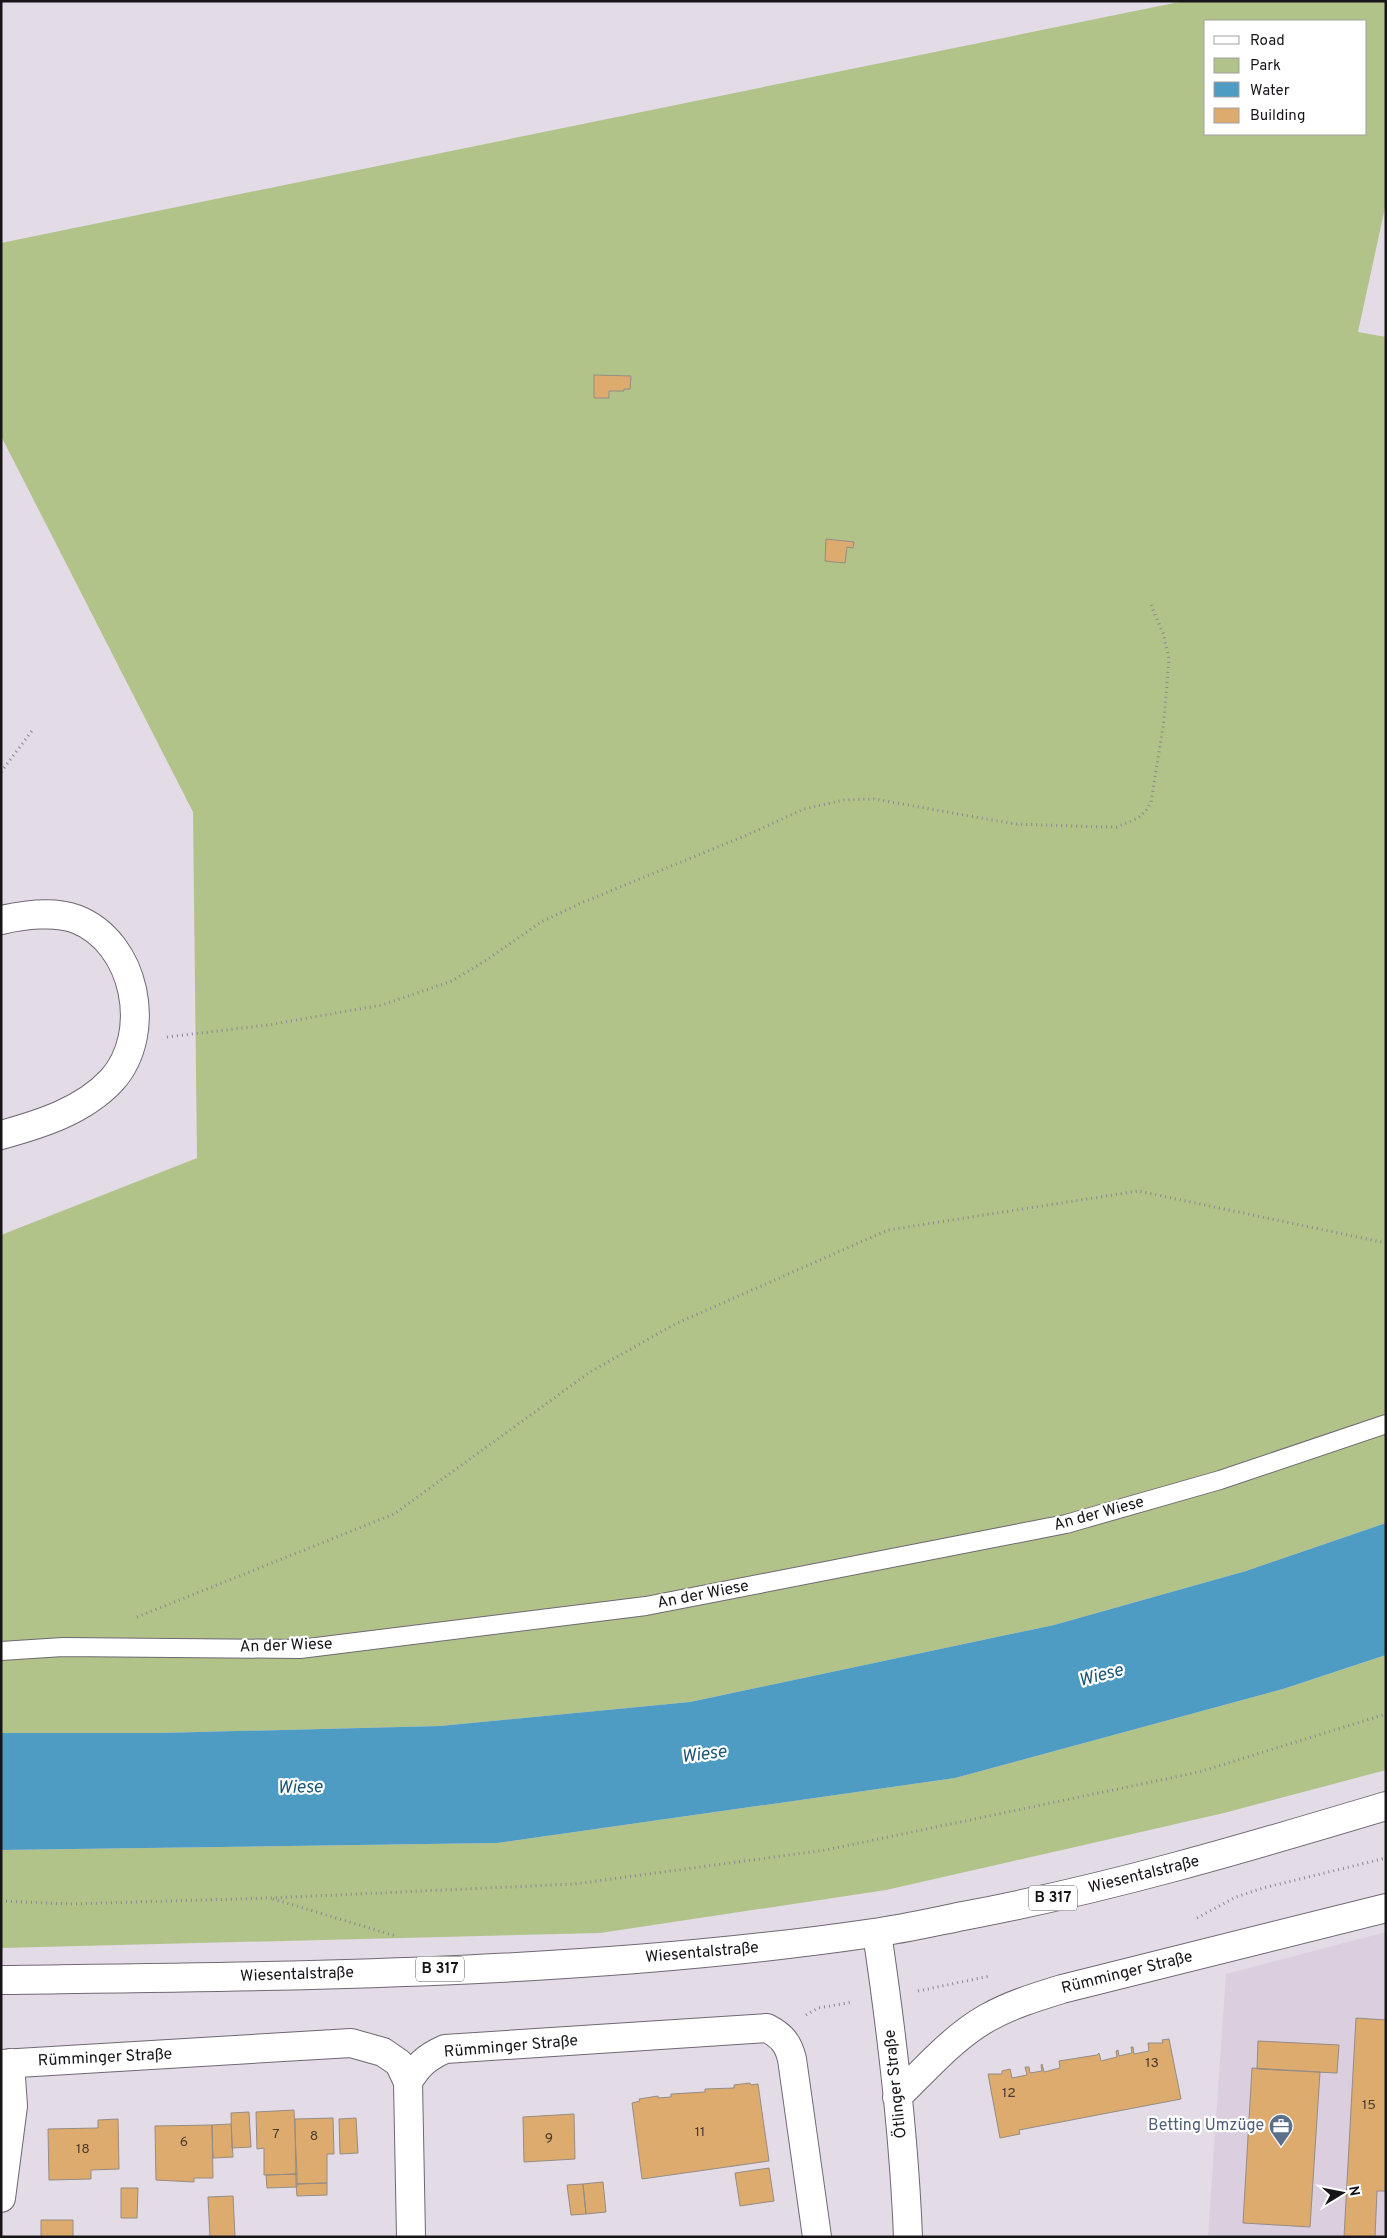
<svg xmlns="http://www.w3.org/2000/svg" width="1387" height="2238" font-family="Overpass,sans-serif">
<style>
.built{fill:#dacedf}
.green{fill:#b1c389;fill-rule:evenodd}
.water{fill:#4e9bc4}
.building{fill:#deab6f;stroke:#958c83}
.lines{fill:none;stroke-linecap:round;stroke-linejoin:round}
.lane-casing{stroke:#6f6872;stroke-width:20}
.street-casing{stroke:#6f6872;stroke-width:30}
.primary-casing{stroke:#6f6872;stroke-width:30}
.path{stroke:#8c878f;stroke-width:3;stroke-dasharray:1 4;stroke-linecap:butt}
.lane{stroke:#fff;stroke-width:18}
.street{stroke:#fff;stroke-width:28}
.primary{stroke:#fff;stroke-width:28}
.labels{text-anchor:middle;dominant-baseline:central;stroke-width:4.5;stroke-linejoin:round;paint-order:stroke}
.number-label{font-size:14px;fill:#4a3a2e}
.shield{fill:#fff;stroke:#5d5b5e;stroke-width:1}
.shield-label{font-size:15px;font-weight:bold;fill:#181519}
.street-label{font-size:16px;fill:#181519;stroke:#fff}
.service-label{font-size:16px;fill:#4e5e75;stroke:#fff;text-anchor:end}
.water-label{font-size:18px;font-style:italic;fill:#1d5876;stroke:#fff}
</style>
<rect width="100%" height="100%" fill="#e3dbe6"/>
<!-- built -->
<path class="built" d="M 1386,1932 L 1386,2237 L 1208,2237 L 1226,1974 Z"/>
<!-- green -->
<path class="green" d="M 1184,1 L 1386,1 L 1386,203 L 1358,332 L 1386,337 L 1386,1523 L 1246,1571 L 1054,1625 L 690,1702 L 440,1726 L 160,1733 L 1,1733 L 1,1235 L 197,1158 L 193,812 L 1,436 L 1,243 ZM 1206,21 L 1366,21 L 1366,134 L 1206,134 Z
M 1386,1655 L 1386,1770 L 1224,1813 L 886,1890 L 600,1933 L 1,1948 L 1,1850 L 497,1843 L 955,1778 L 1283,1689 Z"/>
<!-- water -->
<path class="water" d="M 1386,1523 L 1386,1655 L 1283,1689 L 955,1778 L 497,1843 L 1,1850 L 1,1733 L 160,1733 L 440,1726 L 690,1702 L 1054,1625 L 1246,1571 Z"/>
<!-- building -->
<path class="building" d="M 594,375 L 631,376 L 630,389 L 624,389 L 624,391 L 609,391 L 609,398 L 594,398 Z
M 826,539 L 854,542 L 853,548 L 847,547 L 845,563 L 825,561 Z
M 1356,2018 L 1386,2020 L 1386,2191 L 1377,2191 L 1375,2237 L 1344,2237 Z
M 1169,2039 L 1181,2099 L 1019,2130 L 1020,2134 L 1000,2138 L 988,2074 L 1002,2074 L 1002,2071 L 1010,2069 L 1012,2078 L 1027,2075 L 1025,2067 L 1029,2067 L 1030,2073 L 1042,2071 L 1041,2065 L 1042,2064 L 1044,2072 L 1060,2068 L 1059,2061 L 1097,2055 L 1099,2053 L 1101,2061 L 1117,2057 L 1116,2051 L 1118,2050 L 1119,2056 L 1132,2053 L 1131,2047 L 1133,2047 L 1134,2054 L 1149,2051 L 1148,2043 L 1163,2043 L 1162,2040 Z
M 1258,2041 L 1339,2045 L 1337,2073 L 1257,2069 Z
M 1252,2068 L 1320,2072 L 1310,2227 L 1243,2223 Z
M 750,2083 L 751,2085 L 758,2084 L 769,2161 L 642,2179 L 632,2103 L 640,2101 L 639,2099 L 658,2096 L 658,2098 L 671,2097 L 671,2094 L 705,2092 L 705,2089 L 734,2088 L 734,2085 Z
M 294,2110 L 297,2174 L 264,2175 L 264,2148 L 257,2149 L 256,2112 Z
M 249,2112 L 251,2147 L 232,2148 L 231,2113 Z
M 574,2114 L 575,2159 L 524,2162 L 523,2117 Z
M 333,2118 L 334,2154 L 327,2154 L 327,2183 L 296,2184 L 295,2119 Z
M 356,2118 L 358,2153 L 340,2154 L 339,2119 Z
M 118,2119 L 119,2169 L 91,2170 L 91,2179 L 49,2180 L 48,2129 L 98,2128 L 98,2120 Z
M 231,2124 L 233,2157 L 213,2158 L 212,2125 Z
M 212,2125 L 213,2178 L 194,2178 L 194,2182 L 156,2180 L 155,2126 Z
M 769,2168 L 774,2201 L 740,2206 L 735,2173 Z
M 297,2174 L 297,2187 L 267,2188 L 266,2175 Z
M 603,2182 L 606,2212 L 586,2214 L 583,2184 Z
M 327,2183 L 327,2195 L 297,2196 L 296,2184 Z
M 583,2184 L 586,2214 L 571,2215 L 567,2185 Z
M 121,2188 L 138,2188 L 137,2218 L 121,2218 Z
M 233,2196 L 235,2237 L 210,2237 L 208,2197 Z
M 41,2220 L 73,2220 L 73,2237 L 41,2237 Z"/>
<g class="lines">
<defs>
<path id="lane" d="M 1,1651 L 63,1647 L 300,1649 L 646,1606 L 1066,1524 L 1220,1480 L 1386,1424"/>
<path id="street" d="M 1,920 C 23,915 55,911 76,919 C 136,942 154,1033 112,1080 C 83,1111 41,1124 1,1135
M 877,1933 C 892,2034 904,2135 908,2237
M 1,2064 L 351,2043 L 383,2052 L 399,2063 L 408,2082 C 418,2065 427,2057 445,2049 L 767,2028 C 782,2036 788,2043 792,2059 L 817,2237
M 408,2082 L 411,2237
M 897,2097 C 925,2070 952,2038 987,2018 C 1010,2005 1036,1997 1062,1989 L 1386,1908
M 1,2198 L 13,2106 L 10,2063"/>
<path id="primary" d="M 1,1980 C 292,1976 585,1975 873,1933 C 903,1929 933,1922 963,1916 C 1107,1889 1246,1848 1386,1806"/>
</defs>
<!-- lane casing -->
<use href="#lane" class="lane-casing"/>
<!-- street casing -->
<use href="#street" class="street-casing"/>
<!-- primary casing -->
<use href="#primary" class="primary-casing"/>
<!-- path -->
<path class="path" d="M 1,772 L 34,728
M 167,1037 L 268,1025 L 382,1005 L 452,981 L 488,959 L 541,922 L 581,903 L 747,835 L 804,809 L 844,800 L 874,799 L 1015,824 L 1102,827 L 1117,827 L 1138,818 L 1146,811 L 1151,802 L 1164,721 L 1169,659 L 1163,633 L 1150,603
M 137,1617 L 394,1514 L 590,1372 L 675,1324 L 888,1230 L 1138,1191 L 1386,1243
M 273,1899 L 396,1936
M 1,1901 L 70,1904 L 270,1898 L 574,1884 L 826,1850 L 1199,1772 L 1386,1714
M 1197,1918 L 1236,1897 L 1263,1888 L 1386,1858
M 918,1991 L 990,1976
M 806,2015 L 818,2008 L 853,2002"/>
<!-- lane -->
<use href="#lane" class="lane"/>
<!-- street -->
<use href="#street" class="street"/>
<!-- primary -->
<use href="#primary" class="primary"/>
</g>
<!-- icons -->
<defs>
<symbol id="office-pin" viewBox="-11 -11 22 30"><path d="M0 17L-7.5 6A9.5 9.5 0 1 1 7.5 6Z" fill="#5c6f8a" stroke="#fff"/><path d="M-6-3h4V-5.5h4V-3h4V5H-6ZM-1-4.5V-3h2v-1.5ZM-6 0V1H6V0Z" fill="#fff"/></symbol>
</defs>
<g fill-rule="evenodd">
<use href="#office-pin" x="1267" y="2112" width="28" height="38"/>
</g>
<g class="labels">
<!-- number labels -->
<g class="number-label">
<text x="1152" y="2063">13</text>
<text x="1009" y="2093">12</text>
<text x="1369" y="2105">15</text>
<text x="700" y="2132">11</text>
<text x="276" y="2134">7</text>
<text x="314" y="2136">8</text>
<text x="549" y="2138">9</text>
<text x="184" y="2142">6</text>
<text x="83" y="2149">18</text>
</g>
<!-- shield labels -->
<g class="shield">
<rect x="1029" y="1885.5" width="48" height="25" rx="4"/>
<rect x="416" y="1956.5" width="48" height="25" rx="4"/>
</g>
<g class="shield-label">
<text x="1053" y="1898">B 317</text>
<text x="440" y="1969">B 317</text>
</g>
<!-- street labels -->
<g class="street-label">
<text transform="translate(1099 1514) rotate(-15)">An der Wiese</text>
<text transform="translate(703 1595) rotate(-11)">An der Wiese</text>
<text transform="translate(286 1646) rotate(-2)">An der Wiese</text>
<text transform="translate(1144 1875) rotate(-14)">Wiesentalstraße</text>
<text transform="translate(702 1953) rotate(-5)">Wiesentalstraße</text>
<text transform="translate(1127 1973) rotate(-14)">Rümminger Straße</text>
<text transform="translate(297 1975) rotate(-2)">Wiesentalstraße</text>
<text transform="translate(511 2047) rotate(-5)">Rümminger Straße</text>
<text transform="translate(105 2058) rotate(-3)">Rümminger Straße</text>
<text transform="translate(896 2084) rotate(-96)">Ötlinger Straße</text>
</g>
<!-- service labels -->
<g class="service-label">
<text x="1264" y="2126">Betting Umzüge</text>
</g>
<!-- water labels -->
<g class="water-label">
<text transform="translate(1101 1676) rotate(-15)">Wiese</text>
<text transform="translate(704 1755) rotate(-7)">Wiese</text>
<text transform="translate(300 1788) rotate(-1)">Wiese</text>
</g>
</g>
<!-- border -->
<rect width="1387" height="2238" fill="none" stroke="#181519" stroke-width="5"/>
<!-- legend -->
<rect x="1204" y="20" width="162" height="115" fill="#ffffff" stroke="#a3a1a3"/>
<rect x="1214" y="36" width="25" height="8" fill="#ffffff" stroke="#a3a1a3"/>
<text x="1250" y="45" font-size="15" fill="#181519">Road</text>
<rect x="1214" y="58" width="25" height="15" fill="#b1c389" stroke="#a3a1a3"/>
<text x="1250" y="70" font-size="15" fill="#181519">Park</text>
<rect x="1214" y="82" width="25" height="15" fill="#4e9bc4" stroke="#a3a1a3"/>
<text x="1250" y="95" font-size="15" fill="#181519">Water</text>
<rect x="1214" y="108" width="25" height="15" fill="#deab6f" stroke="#a3a1a3"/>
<text x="1250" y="120" font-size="15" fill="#181519">Building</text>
<!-- north arrow -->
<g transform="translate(1342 2193) rotate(80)" stroke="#ffffff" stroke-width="4" paint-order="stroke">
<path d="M0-4L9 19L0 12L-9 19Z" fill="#181519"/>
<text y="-8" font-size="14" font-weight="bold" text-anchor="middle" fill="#181519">N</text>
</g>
</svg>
